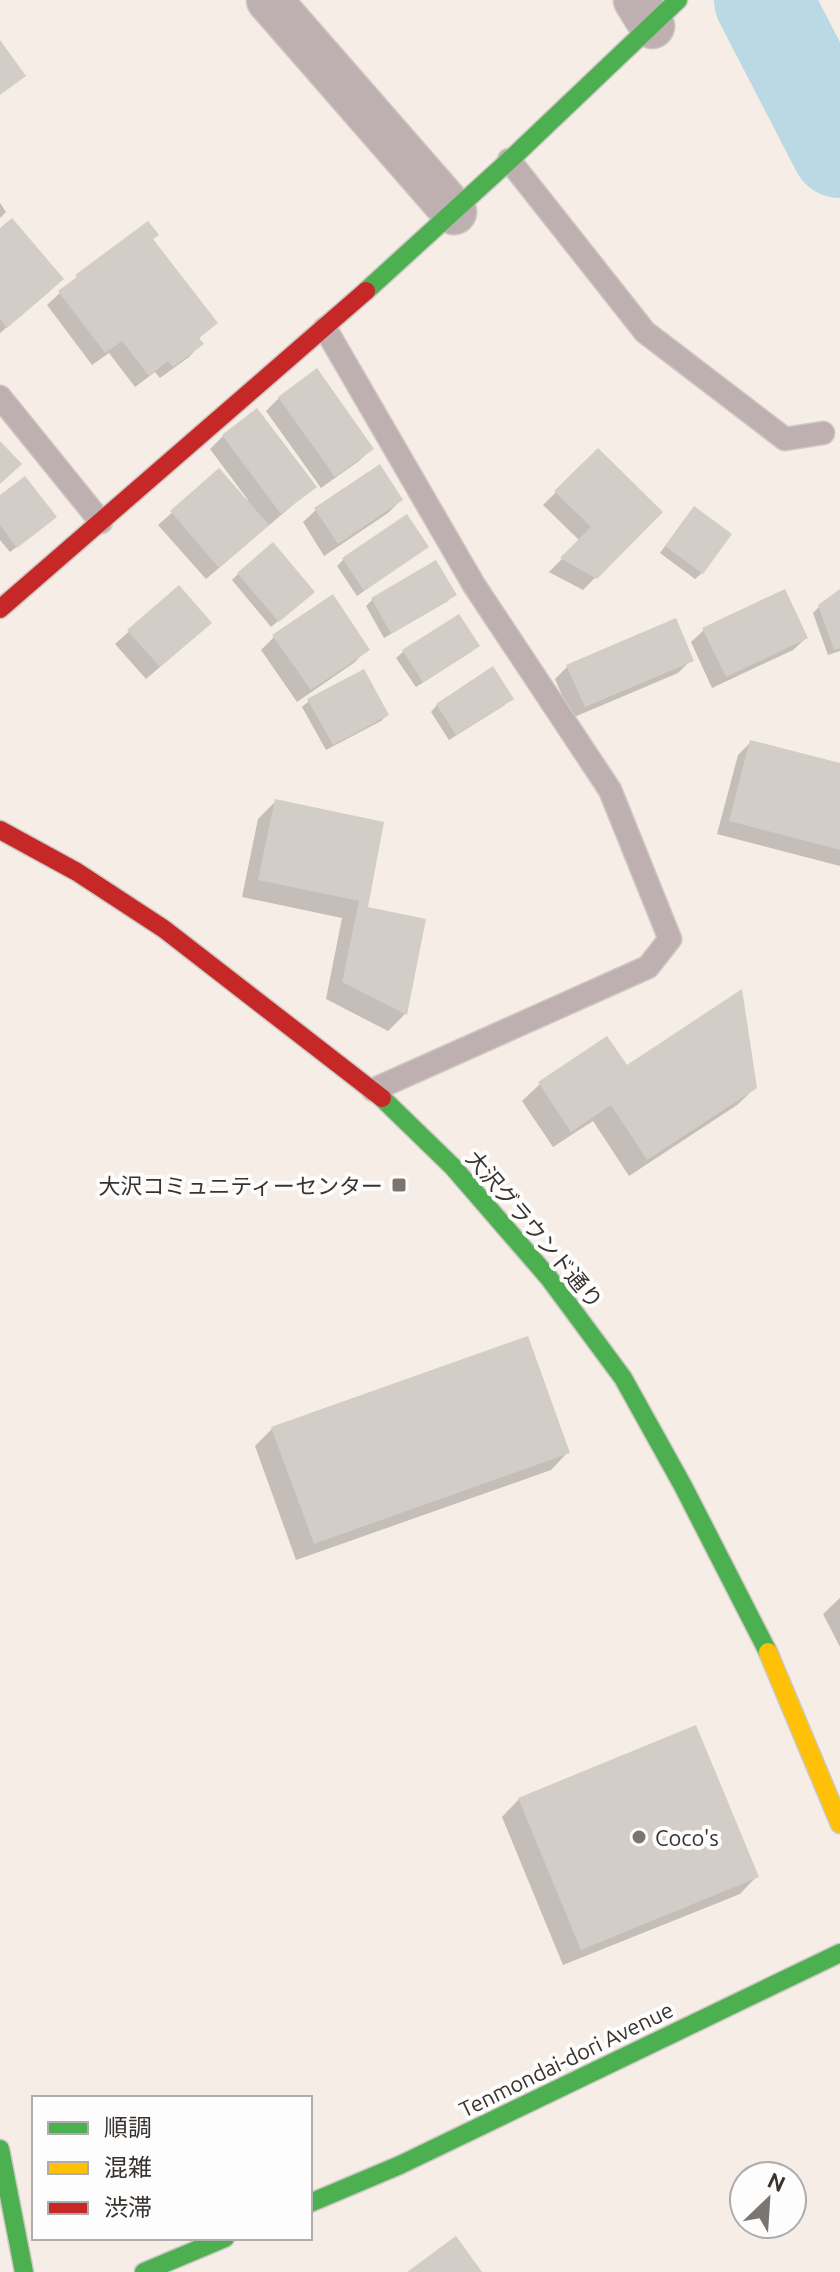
<svg xmlns="http://www.w3.org/2000/svg" width="840" height="2272" font-family="Ubuntu,'Noto Sans JP',sans-serif">
<style>
.shadow{fill:#0003}
.lines{fill:none;stroke-linecap:round;stroke-linejoin:round}
.river{stroke:#bad9e5;stroke-width:98}
.building{fill:#d3cdc7}
.lane-casing{stroke:#cec8c3;stroke-width:25}
.street-casing{stroke:#cec8c3;stroke-width:47}
.fast-casing{stroke:#cec8c3;stroke-width:21}
.slow-casing{stroke:#cec8c3;stroke-width:21}
.jam-casing{stroke:#cec8c3;stroke-width:21}
.lane{stroke:#beafb0;stroke-width:22}
.street{stroke:#beafb0;stroke-width:44}
.fast{stroke:#4caf50;stroke-width:18}
.slow{stroke:#ffc107;stroke-width:18}
.jam{stroke:#c62828;stroke-width:18}
.poi-dot{fill:#7b746f;stroke:#fdfdfd;stroke-width:3}
.labels{text-anchor:middle;dominant-baseline:central;stroke-width:8;stroke-linejoin:round;paint-order:stroke}
.poi-label{font-size:22px;fill:#39332f;stroke:#fdfdfd;text-anchor:end}
.street-label{font-size:22px;fill:#39332f;stroke:#fdfdfd}
</style>
<rect width="100%" height="100%" fill="#f5ede6"/>
<!-- shadow -->
<path class="shadow" d="M 0,203 L 6,212 L 0,218 Z
M 148,223 L 151,240 L 215,323 L 198,339 L 201,344 L 189,357 L 160,378 L 155,372 L 135,387 L 109,353 L 92,365 L 47,305 L 77,277 Z
M 0,231 L 49,292 L 0,333 Z
M 279,398 L 372,448 L 359,461 L 321,488 L 266,411 Z
M 223,436 L 314,487 L 206,579 L 158,525 L 219,471 L 246,502 L 248,500 L 210,449 Z
M 598,451 L 660,512 L 583,590 L 549,572 L 580,541 L 543,505 Z
M 0,498 L 48,523 L 10,552 L 0,540 Z
M 401,500 L 388,513 L 324,556 L 303,522 L 316,510 Z
M 688,515 L 702,573 L 695,579 L 660,553 Z
M 427,547 L 357,596 L 337,566 L 343,560 Z
M 238,574 L 306,598 L 271,627 L 232,580 Z
M 178,588 L 196,636 L 146,679 L 115,644 Z
M 454,594 L 448,601 L 384,638 L 366,606 L 372,600 Z
M 840,596 L 840,651 L 828,655 L 813,613 L 819,607 Z
M 459,617 L 477,645 L 471,652 L 416,687 L 396,658 L 403,652 Z
M 704,630 L 806,638 L 793,650 L 712,688 L 691,642 Z
M 274,637 L 367,649 L 355,662 L 297,702 L 261,650 Z
M 691,660 L 678,673 L 572,718 L 555,679 L 567,667 Z
M 309,701 L 387,715 L 381,721 L 326,750 L 302,707 Z
M 437,705 L 505,705 L 449,740 L 431,712 Z
M 751,742 L 840,765 L 840,866 L 717,834 L 738,755 Z
M 275,802 L 366,909 L 405,1014 L 388,1031 L 326,999 L 342,918 L 242,897 L 258,819 Z
M 626,1068 L 755,1088 L 737,1105 L 629,1176 L 593,1121 L 553,1147 L 522,1101 L 540,1084 Z
M 272,1429 L 568,1452 L 551,1470 L 296,1560 L 255,1446 Z
M 840,1598 L 840,1647 L 823,1614 Z
M 519,1799 L 757,1876 L 740,1894 L 563,1965 L 502,1817 Z"/>
<g class="lines">
<!-- river -->
<path class="river" d="M 763,0 L 840,149"/>
</g>
<!-- building -->
<path class="building" d="M 0,40 L 26,76 L 0,95 Z
M 12,218 L 64,279 L 7,328 L 0,319 L 0,228 Z
M 148,221 L 159,235 L 153,239 L 218,323 L 199,338 L 204,344 L 173,367 L 168,361 L 149,376 L 122,341 L 105,353 L 58,291 L 77,277 L 75,275 Z
M 317,368 L 374,449 L 335,477 L 278,397 Z
M 257,408 L 317,487 L 281,514 L 222,435 Z
M 0,441 L 22,464 L 0,484 Z
M 598,448 L 663,512 L 597,579 L 560,558 L 591,527 L 554,491 Z
M 380,464 L 403,500 L 338,544 L 314,508 Z
M 219,468 L 269,525 L 219,568 L 170,511 Z
M 25,476 L 57,517 L 17,548 L 0,525 L 0,495 Z
M 694,506 L 732,534 L 703,574 L 665,546 Z
M 407,514 L 429,547 L 364,591 L 342,558 Z
M 273,542 L 315,592 L 279,622 L 237,573 Z
M 436,560 L 457,595 L 391,634 L 371,598 Z
M 179,585 L 212,623 L 160,667 L 127,630 Z
M 785,589 L 808,638 L 726,677 L 702,628 Z
M 840,589 L 840,648 L 834,650 L 818,605 Z
M 333,594 L 370,650 L 311,690 L 272,635 Z
M 459,614 L 480,646 L 423,682 L 402,650 Z
M 676,618 L 694,661 L 585,707 L 566,665 Z
M 493,666 L 514,699 L 456,735 L 436,704 Z
M 364,669 L 389,715 L 333,745 L 307,699 Z
M 750,740 L 840,763 L 840,850 L 729,821 Z
M 275,799 L 384,822 L 368,907 L 426,919 L 407,1015 L 342,982 L 359,901 L 258,880 Z
M 742,989 L 757,1088 L 647,1160 L 611,1105 L 571,1132 L 538,1082 L 607,1036 L 627,1065 Z
M 528,1336 L 570,1453 L 314,1544 L 271,1427 Z
M 696,1725 L 759,1877 L 581,1950 L 518,1798 Z
M 456,2236 L 482,2272 L 407,2272 Z"/>
<g class="lines">
<defs>
<path id="lane" d="M 509,160 L 645,332 L 785,439 L 823,433
M 325,328 L 474,585 L 610,790 L 670,939 L 648,967 L 373,1090
M 0,397 L 101,522"/>
<path id="street" d="M 269,0 L 454,212
M 636,0 L 652,26"/>
<path id="fast" d="M 366,291 L 513,157 L 678,0
M 382,1098 L 453,1167 L 549,1278 L 623,1378 L 683,1486 L 768,1652
M 0,2149 L 24,2272
M 310,2203 L 400,2165 L 840,1953
M 144,2272 L 225,2238"/>
<path id="slow" d="M 768,1652 L 840,1824"/>
<path id="jam" d="M 0,609 L 366,291
M 0,830 L 77,872 L 164,929 L 382,1098"/>
</defs>
<!-- lane casing -->
<use href="#lane" class="lane-casing"/>
<!-- street casing -->
<use href="#street" class="street-casing"/>
<!-- fast casing -->
<use href="#fast" class="fast-casing"/>
<!-- slow casing -->
<use href="#slow" class="slow-casing"/>
<!-- jam casing -->
<use href="#jam" class="jam-casing"/>
<!-- lane -->
<use href="#lane" class="lane"/>
<!-- street -->
<use href="#street" class="street"/>
<!-- fast -->
<use href="#fast" class="fast"/>
<!-- slow -->
<use href="#slow" class="slow"/>
<!-- jam -->
<use href="#jam" class="jam"/>
</g>
<!-- markers -->
<g class="poi-dot">
<rect x="391" y="1177" width="16" height="16" rx="4"/>
<circle cx="639" cy="1837" r="8"/>
</g>
<g class="labels">
<!-- poi labels -->
<g class="poi-label">
<text x="383" y="1185">大沢コミュニティーセンター</text>
<text x="655" y="1837" text-anchor="start">Coco's</text>
</g>
<!-- street labels -->
<g class="street-label">
<text transform="translate(535 1229) rotate(50)">大沢グラウンド通り</text>
<text transform="translate(566 2059) rotate(-26)">Tenmondai-dori Avenue</text>
</g>
</g>
<!-- legend -->
<rect x="32" y="2096" width="280" height="144" fill="#fdfdfd" stroke="#afacab" stroke-width="2"/>
<rect x="48" y="2122" width="40" height="12" fill="#4caf50" stroke="#afacab" stroke-width="2"/>
<text x="104" y="2136" font-size="24" fill="#39332f">順調</text>
<rect x="48" y="2162" width="40" height="12" fill="#ffc107" stroke="#afacab" stroke-width="2"/>
<text x="104" y="2176" font-size="24" fill="#39332f">混雑</text>
<rect x="48" y="2202" width="40" height="12" fill="#c62828" stroke="#afacab" stroke-width="2"/>
<text x="104" y="2216" font-size="24" fill="#39332f">渋滞</text>
<!-- north arrow -->
<g transform="translate(768 2200) rotate(25)"><circle r="38" fill="#fdfdfd" stroke="#afacab" stroke-width="2"/>
<path d="M0-6L14 30L0 20L-14 30Z" fill="#7b746f"/>
<text y="-12" font-size="22" font-weight="bold" text-anchor="middle" fill="#39332f">N</text>
</g>
</svg>
